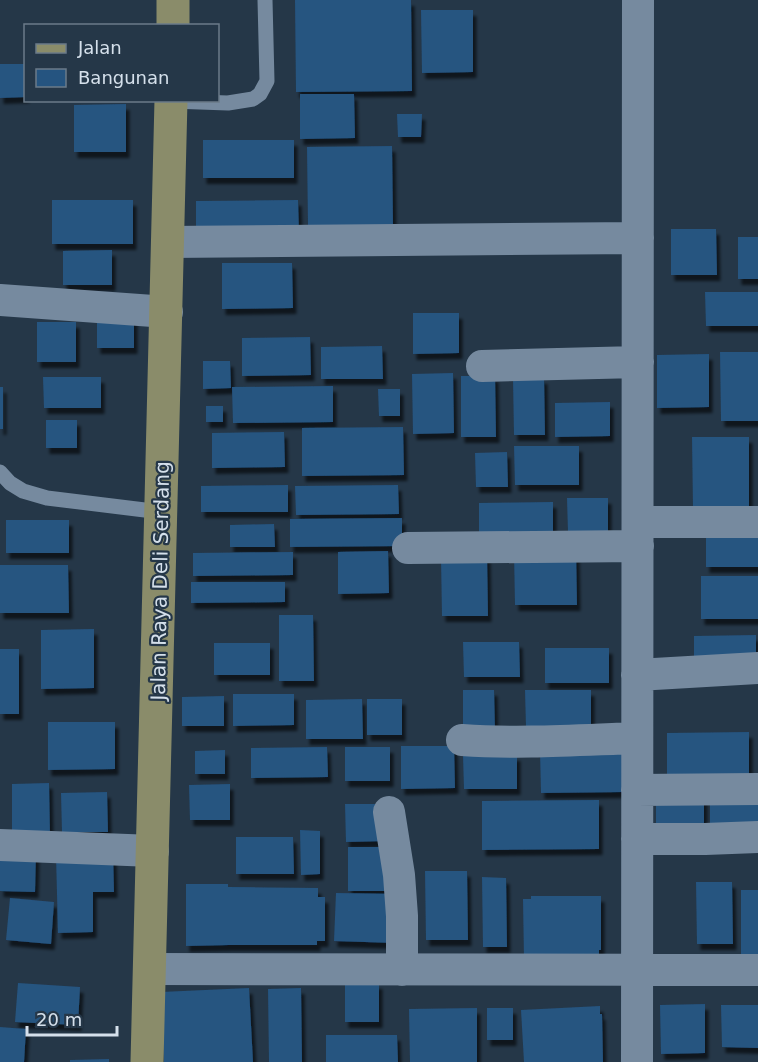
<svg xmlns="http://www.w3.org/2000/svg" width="758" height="1062" font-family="'DejaVu Sans',sans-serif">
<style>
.building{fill:#255480;filter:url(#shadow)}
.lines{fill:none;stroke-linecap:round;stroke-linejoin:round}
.lane{stroke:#768a9f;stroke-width:15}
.street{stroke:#768a9f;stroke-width:32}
.primary{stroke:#8a8c6a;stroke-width:33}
.labels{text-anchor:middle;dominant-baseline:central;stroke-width:4.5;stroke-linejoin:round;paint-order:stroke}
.street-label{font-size:20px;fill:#d5e0eb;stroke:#253748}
</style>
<defs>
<filter id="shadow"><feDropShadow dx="3.5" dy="6" stdDeviation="1.5" flood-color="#0009"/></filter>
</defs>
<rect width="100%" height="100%" fill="#253748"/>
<!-- building -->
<path class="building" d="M 295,0 L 411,0 L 412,91 L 296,92 Z
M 421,10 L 473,10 L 473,72 L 422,73 Z
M 0,64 L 26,64 L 26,97 L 0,98 Z
M 300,94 L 354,94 L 355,138 L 300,139 Z
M 126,104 L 126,152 L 74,152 L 74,105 Z
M 397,114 L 422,114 L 421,137 L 398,137 Z
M 203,140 L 294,140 L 294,178 L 203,178 Z
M 392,146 L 393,226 L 308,226 L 307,147 Z
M 52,200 L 133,200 L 133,244 L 52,244 Z
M 298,200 L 299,234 L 196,234 L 196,201 Z
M 671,229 L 716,229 L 717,275 L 671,275 Z
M 738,237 L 758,237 L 758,279 L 738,279 Z
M 112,250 L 112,285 L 63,285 L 63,251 Z
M 222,263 L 292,263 L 293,308 L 222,309 Z
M 705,292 L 758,292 L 758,326 L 706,326 Z
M 134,312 L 134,348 L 97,348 L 97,313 Z
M 413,313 L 459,313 L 459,353 L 413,354 Z
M 37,322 L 76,322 L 76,362 L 37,362 Z
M 310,337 L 311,375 L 242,376 L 242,338 Z
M 382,346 L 383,379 L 321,379 L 321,347 Z
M 720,352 L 758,352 L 758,421 L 721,421 Z
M 709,354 L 709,407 L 657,408 L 657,355 Z
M 203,361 L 230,361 L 231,388 L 203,389 Z
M 453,373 L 454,433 L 413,434 L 412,374 Z
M 461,376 L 495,376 L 496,437 L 461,437 Z
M 43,377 L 101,377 L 101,408 L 44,408 Z
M 513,378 L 544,378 L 545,435 L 514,435 Z
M 333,386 L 333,422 L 233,423 L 232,387 Z
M 0,387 L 3,387 L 3,429 L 0,429 Z
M 378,389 L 400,389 L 400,416 L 379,416 Z
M 610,402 L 610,436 L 555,437 L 555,403 Z
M 206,406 L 223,406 L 223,422 L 206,422 Z
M 46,420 L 77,420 L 77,448 L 46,448 Z
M 403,427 L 404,475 L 302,476 L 302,428 Z
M 284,432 L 285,467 L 212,468 L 212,433 Z
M 692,437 L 749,437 L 749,507 L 693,508 Z
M 514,446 L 579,446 L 579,485 L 515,485 Z
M 507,452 L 508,487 L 476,487 L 475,453 Z
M 288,485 L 288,512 L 201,512 L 201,486 Z
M 398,485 L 399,514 L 296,515 L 295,486 Z
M 567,498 L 608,498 L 608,532 L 568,532 Z
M 553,502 L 553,536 L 479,537 L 479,503 Z
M 402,518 L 402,546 L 290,547 L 290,519 Z
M 6,520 L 69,520 L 69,553 L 6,553 Z
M 274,524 L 275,547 L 230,547 L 230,525 Z
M 706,534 L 758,534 L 758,567 L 706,567 Z
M 388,551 L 389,593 L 338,594 L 338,552 Z
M 293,552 L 293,575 L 193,576 L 193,553 Z
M 514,552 L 576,552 L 577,605 L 515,605 Z
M 487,556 L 488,616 L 442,616 L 441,557 Z
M 0,565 L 68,565 L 69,613 L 0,613 Z
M 701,576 L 758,576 L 758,619 L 701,619 Z
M 191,582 L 285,582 L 285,602 L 191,603 Z
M 279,615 L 313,615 L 314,681 L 279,681 Z
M 94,629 L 94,688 L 41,689 L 41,630 Z
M 756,635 L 756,660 L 694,661 L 694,636 Z
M 463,642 L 519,642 L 520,677 L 464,677 Z
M 214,643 L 270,643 L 270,675 L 214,675 Z
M 545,648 L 609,648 L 609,683 L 545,683 Z
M 0,649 L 19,649 L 19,714 L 0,714 Z
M 463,690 L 494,690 L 495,732 L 463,732 Z
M 525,690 L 591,690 L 591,727 L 526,727 Z
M 233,694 L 294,694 L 294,725 L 233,726 Z
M 224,696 L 224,726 L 182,726 L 182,697 Z
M 362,699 L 363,739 L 306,739 L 306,700 Z
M 367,699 L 402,699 L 402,735 L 367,735 Z
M 48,722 L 115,722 L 115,769 L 48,770 Z
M 749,732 L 749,779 L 667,779 L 667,733 Z
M 401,746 L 454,746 L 455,788 L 401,789 Z
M 327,747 L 328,777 L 251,778 L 251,748 Z
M 345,747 L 390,747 L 390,781 L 345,781 Z
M 225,750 L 225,774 L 195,774 L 195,751 Z
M 540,750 L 623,750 L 623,792 L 541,793 Z
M 463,755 L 517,755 L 517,789 L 464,789 Z
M 49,783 L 50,837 L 12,837 L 12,784 Z
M 230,784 L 230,820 L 190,820 L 189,785 Z
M 107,792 L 108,832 L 62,832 L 61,793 Z
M 704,792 L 704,830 L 656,831 L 656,793 Z
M 758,795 L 758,832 L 710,833 L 710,796 Z
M 599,800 L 599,849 L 482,850 L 482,801 Z
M 345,804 L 385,804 L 385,841 L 346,842 Z
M 300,830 L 320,831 L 320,874 L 301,875 Z
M 236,837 L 293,837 L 294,874 L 236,874 Z
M 348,847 L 385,847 L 386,891 L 348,891 Z
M 0,850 L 36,850 L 35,892 L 0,891 Z
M 113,853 L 114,892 L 93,892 L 93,932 L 58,933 L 56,855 Z
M 425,871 L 467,871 L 468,940 L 426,940 Z
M 482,877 L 506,878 L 507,947 L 483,947 Z
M 696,882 L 732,882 L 733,944 L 697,944 Z
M 186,884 L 228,884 L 228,887 L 318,888 L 318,897 L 325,897 L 325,941 L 317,941 L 317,945 L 229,945 L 186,946 Z
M 741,890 L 758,890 L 758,954 L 741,955 Z
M 336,893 L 397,894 L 396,943 L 334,941 Z
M 531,896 L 601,896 L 601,950 L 599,950 L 599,958 L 524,959 L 523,899 L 531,899 Z
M 10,898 L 54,902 L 51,944 L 6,940 Z
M 18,983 L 80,987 L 78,1025 L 15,1022 Z
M 345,983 L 379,983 L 379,1022 L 345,1022 Z
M 249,988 L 253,1062 L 164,1062 L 161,992 Z
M 301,988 L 302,1062 L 269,1062 L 268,989 Z
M 705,1004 L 705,1053 L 661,1054 L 660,1005 Z
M 721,1005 L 758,1005 L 758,1048 L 722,1047 Z
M 600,1006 L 600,1014 L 602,1014 L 603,1062 L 524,1062 L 521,1010 Z
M 477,1008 L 477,1062 L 410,1062 L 409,1009 Z
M 487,1008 L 513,1008 L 513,1040 L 487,1040 Z
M 0,1027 L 26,1029 L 24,1062 L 0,1062 Z
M 326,1035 L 397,1035 L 398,1062 L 326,1062 Z
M 109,1059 L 109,1062 L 70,1062 L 70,1060 Z"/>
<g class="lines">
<!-- lane -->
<path class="lane" d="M 171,101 L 228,103 L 253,99 L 260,94 L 267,81 L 265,0
M 0,472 L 10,483 L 23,491 L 47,498 L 161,512"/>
<!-- street -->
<path class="street" d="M 168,242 L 638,238
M 0,300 L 167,312
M 482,366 L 638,362
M 638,522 L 758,522
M 408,548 L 638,546
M 637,675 L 758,668
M 462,740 C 520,744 578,740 637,738
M 637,790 L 758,789
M 389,812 L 399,875 L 402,916 L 402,970
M 637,839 L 705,839 L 758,837
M 0,845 L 153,851
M 150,969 L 758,970
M 637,1062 L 638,0"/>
<!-- primary -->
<path class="primary" d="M 173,26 L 173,0
M 147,1062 L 171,100"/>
</g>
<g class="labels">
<!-- street labels -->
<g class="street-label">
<text transform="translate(160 581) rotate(-89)">Jalan Raya Deli Serdang</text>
</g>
</g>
<!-- legend -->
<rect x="24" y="24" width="195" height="78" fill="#253748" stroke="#6b7b89" stroke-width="1.5"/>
<rect x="36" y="44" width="30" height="9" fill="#8a8c6a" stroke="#6b7b89" stroke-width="1.5"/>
<text x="78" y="54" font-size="18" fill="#d5e0eb">Jalan</text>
<rect x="36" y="69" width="30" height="18" fill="#255480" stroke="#6b7b89" stroke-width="1.5"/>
<text x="78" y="84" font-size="18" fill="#d5e0eb">Bangunan</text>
<!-- scale -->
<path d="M27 1026v9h90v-9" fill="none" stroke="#d5e0eb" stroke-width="3"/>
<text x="36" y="1026" font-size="18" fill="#d5e0eb" stroke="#253748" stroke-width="4.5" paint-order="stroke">20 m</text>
</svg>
